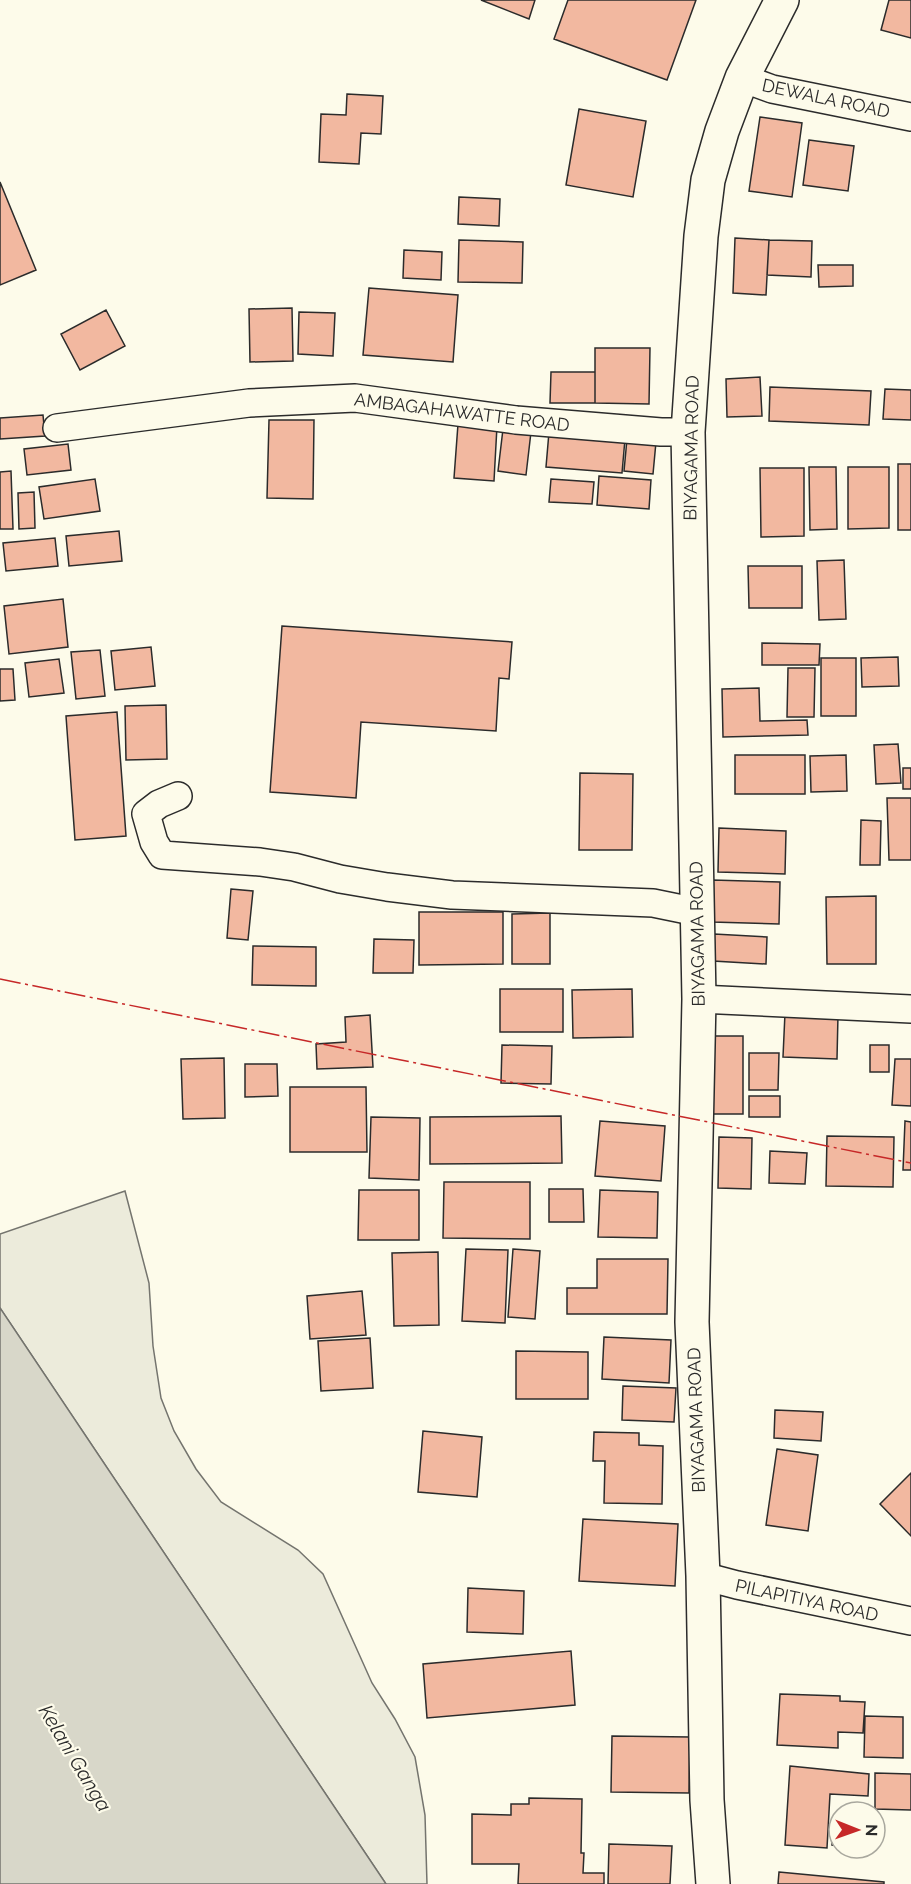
<svg xmlns="http://www.w3.org/2000/svg" width="911" height="1884" font-family="Raleway,sans-serif">
<style>
.green{fill:#ecebdb;stroke:#74746e;stroke-width:1.5}
.water{fill:#d8d7c9;stroke:#74746e;stroke-width:1.5}
.building{fill:#f2b8a0;stroke:#2b2b2b;stroke-width:1.5}
.lines{fill:none;stroke-linecap:round;stroke-linejoin:round}
.minor-casing{stroke:#2b2b2b;stroke-width:30}
.primary-casing{stroke:#2b2b2b;stroke-width:36}
.minor{stroke:#fdfbea;stroke-width:27}
.primary{stroke:#fdfbea;stroke-width:33}
.power{stroke:#c62828;stroke-width:1.5;stroke-dasharray:21 4.5 3 4.5;stroke-linecap:butt}
.labels{text-anchor:middle;dominant-baseline:central;stroke-width:4.5;stroke-linejoin:round;paint-order:stroke}
.street-label{font-size:18px;fill:#2b2b2b;stroke:#fdfbea}
.water-label{font-size:20px;font-style:italic;fill:#2b2b2b;stroke:#fdfbea}
</style>
<rect width="100%" height="100%" fill="#fdfbea"/>
<!-- green -->
<path class="green" d="M 125,1191 L 149,1283 L 153,1346 L 161,1398 L 174,1431 L 196,1469 L 221,1502 L 298,1550 L 323,1574 L 372,1683 L 395,1719 L 415,1757 L 425,1815 L 427,1884 L 386,1884 L 0,1308 L 0,1234 Z"/>
<!-- water -->
<path class="water" d="M 0,1308 L 386,1884 L 0,1884 Z"/>
<!-- building -->
<path class="building" d="M 481,0 L 535,0 L 529,19 Z
M 568,0 L 696,0 L 667,80 L 554,39 Z
M 889,0 L 911,0 L 911,38 L 881,30 Z
M 347,94 L 383,96 L 381,134 L 361,133 L 359,164 L 319,162 L 321,114 L 346,115 Z
M 579,109 L 646,121 L 633,197 L 566,185 Z
M 760,117 L 802,123 L 792,197 L 749,191 Z
M 809,140 L 854,146 L 848,191 L 803,185 Z
M 0,182 L 36,270 L 0,285 Z
M 459,197 L 500,199 L 499,226 L 458,224 Z
M 735,238 L 769,240 L 766,295 L 733,293 Z
M 459,240 L 523,242 L 522,283 L 458,282 Z
M 769,240 L 812,241 L 811,277 L 767,275 Z
M 404,250 L 442,252 L 441,280 L 403,278 Z
M 818,265 L 853,265 L 853,286 L 819,287 Z
M 369,288 L 458,295 L 453,362 L 363,355 Z
M 292,308 L 293,361 L 250,362 L 249,309 Z
M 106,310 L 125,346 L 80,370 L 61,334 Z
M 299,312 L 335,313 L 333,356 L 298,354 Z
M 595,348 L 650,348 L 649,404 L 595,403 Z
M 551,372 L 595,372 L 595,403 L 550,403 Z
M 760,377 L 762,416 L 727,417 L 726,379 Z
M 770,387 L 871,391 L 869,425 L 769,421 Z
M 885,389 L 911,390 L 911,420 L 883,419 Z
M 43,415 L 45,436 L 0,439 L 0,418 Z
M 269,420 L 314,420 L 313,499 L 267,498 Z
M 458,424 L 497,426 L 494,481 L 454,478 Z
M 503,429 L 531,432 L 526,475 L 498,471 Z
M 549,432 L 625,439 L 622,473 L 546,467 Z
M 627,439 L 656,442 L 653,474 L 624,471 Z
M 68,444 L 71,470 L 27,475 L 24,449 Z
M 898,464 L 911,464 L 911,530 L 898,530 Z
M 809,467 L 836,467 L 837,529 L 810,530 Z
M 848,467 L 889,467 L 889,528 L 848,529 Z
M 760,468 L 804,468 L 804,536 L 761,537 Z
M 11,471 L 13,529 L 0,529 L 0,472 Z
M 599,476 L 651,480 L 649,509 L 597,505 Z
M 95,479 L 100,511 L 44,519 L 39,487 Z
M 551,479 L 594,482 L 592,504 L 549,502 Z
M 34,492 L 35,528 L 19,529 L 18,493 Z
M 119,531 L 122,561 L 69,566 L 66,536 Z
M 55,538 L 58,566 L 6,571 L 3,543 Z
M 844,560 L 846,619 L 819,620 L 817,561 Z
M 748,566 L 802,566 L 802,608 L 749,608 Z
M 63,599 L 68,647 L 9,654 L 4,606 Z
M 282,626 L 512,642 L 509,679 L 499,678 L 496,731 L 361,722 L 356,798 L 270,792 Z
M 762,643 L 820,644 L 819,665 L 762,665 Z
M 151,647 L 155,686 L 115,690 L 111,651 Z
M 100,650 L 105,696 L 76,699 L 71,652 Z
M 898,657 L 899,686 L 862,687 L 861,658 Z
M 821,658 L 856,658 L 856,716 L 821,716 Z
M 59,659 L 64,693 L 29,697 L 25,663 Z
M 788,668 L 815,668 L 814,717 L 787,717 Z
M 0,669 L 13,669 L 15,700 L 0,701 Z
M 759,688 L 760,721 L 807,720 L 808,735 L 723,737 L 722,689 Z
M 166,705 L 167,759 L 126,760 L 125,706 Z
M 117,712 L 126,836 L 75,840 L 66,716 Z
M 898,744 L 901,783 L 876,784 L 874,745 Z
M 735,755 L 805,755 L 805,794 L 735,794 Z
M 846,755 L 847,791 L 811,792 L 810,756 Z
M 903,768 L 911,768 L 911,789 L 903,789 Z
M 580,773 L 633,774 L 632,850 L 579,850 Z
M 887,798 L 911,798 L 911,860 L 889,860 Z
M 861,820 L 881,821 L 880,865 L 860,865 Z
M 719,828 L 786,831 L 785,874 L 718,872 Z
M 712,880 L 780,882 L 779,924 L 712,922 Z
M 231,889 L 253,891 L 248,940 L 227,938 Z
M 876,896 L 876,964 L 827,964 L 826,897 Z
M 419,912 L 503,912 L 503,964 L 419,965 Z
M 550,913 L 550,964 L 512,964 L 512,914 Z
M 714,934 L 767,937 L 766,964 L 713,961 Z
M 374,939 L 414,940 L 413,973 L 373,973 Z
M 253,946 L 316,947 L 316,986 L 252,985 Z
M 500,989 L 563,989 L 563,1032 L 500,1032 Z
M 632,989 L 633,1037 L 573,1038 L 572,990 Z
M 785,1013 L 838,1015 L 837,1059 L 783,1057 Z
M 370,1015 L 373,1067 L 317,1069 L 316,1044 L 346,1042 L 345,1017 Z
M 711,1036 L 743,1036 L 743,1114 L 711,1114 Z
M 502,1045 L 552,1046 L 551,1084 L 501,1083 Z
M 870,1045 L 889,1045 L 889,1072 L 870,1072 Z
M 749,1053 L 779,1053 L 778,1090 L 749,1090 Z
M 224,1058 L 225,1118 L 183,1119 L 181,1059 Z
M 895,1059 L 911,1059 L 911,1106 L 892,1105 Z
M 245,1064 L 277,1064 L 278,1096 L 245,1097 Z
M 290,1087 L 366,1087 L 367,1152 L 290,1152 Z
M 749,1096 L 780,1096 L 780,1117 L 749,1117 Z
M 561,1116 L 562,1163 L 430,1164 L 430,1117 Z
M 371,1117 L 420,1118 L 419,1180 L 369,1178 Z
M 600,1121 L 665,1126 L 661,1181 L 595,1176 Z
M 905,1121 L 911,1122 L 911,1170 L 903,1170 Z
M 827,1136 L 894,1137 L 893,1187 L 826,1186 Z
M 719,1137 L 752,1138 L 751,1189 L 718,1188 Z
M 770,1151 L 807,1153 L 805,1184 L 769,1183 Z
M 444,1182 L 530,1182 L 530,1239 L 443,1238 Z
M 549,1189 L 583,1189 L 584,1222 L 549,1222 Z
M 359,1190 L 419,1190 L 419,1240 L 358,1240 Z
M 600,1190 L 658,1192 L 657,1238 L 598,1237 Z
M 466,1249 L 508,1250 L 505,1323 L 462,1321 Z
M 513,1249 L 540,1251 L 535,1319 L 508,1317 Z
M 438,1252 L 439,1325 L 394,1326 L 392,1253 Z
M 597,1259 L 668,1259 L 667,1314 L 567,1314 L 567,1288 L 597,1288 Z
M 362,1291 L 366,1335 L 310,1339 L 307,1296 Z
M 604,1337 L 671,1340 L 669,1383 L 602,1379 Z
M 370,1338 L 373,1388 L 321,1391 L 318,1341 Z
M 516,1351 L 588,1352 L 588,1399 L 516,1399 Z
M 623,1386 L 676,1388 L 674,1422 L 622,1420 Z
M 775,1410 L 823,1412 L 821,1441 L 774,1438 Z
M 423,1431 L 482,1437 L 477,1497 L 418,1492 Z
M 594,1432 L 639,1433 L 639,1445 L 663,1446 L 662,1504 L 604,1503 L 605,1461 L 593,1461 Z
M 777,1449 L 818,1455 L 808,1531 L 766,1525 Z
M 911,1473 L 911,1536 L 880,1504 Z
M 583,1519 L 678,1524 L 675,1586 L 579,1581 Z
M 468,1588 L 524,1591 L 523,1634 L 467,1632 Z
M 571,1651 L 575,1705 L 427,1718 L 423,1664 Z
M 780,1694 L 840,1696 L 840,1701 L 865,1702 L 863,1733 L 838,1732 L 838,1748 L 777,1745 Z
M 865,1716 L 903,1717 L 903,1758 L 864,1757 Z
M 612,1736 L 690,1737 L 689,1793 L 611,1792 Z
M 790,1766 L 869,1774 L 868,1796 L 830,1794 L 827,1848 L 785,1845 Z
M 875,1773 L 911,1774 L 911,1810 L 875,1809 Z
M 529,1798 L 582,1799 L 581,1853 L 584,1853 L 583,1873 L 604,1873 L 604,1884 L 518,1884 L 519,1864 L 472,1864 L 472,1814 L 511,1815 L 511,1804 L 529,1804 Z
M 834,1818 L 839,1818 L 839,1846 L 832,1845 Z
M 875,1821 L 878,1821 L 876,1849 L 869,1848 L 875,1848 Z
M 609,1844 L 672,1846 L 670,1884 L 608,1884 Z
M 779,1872 L 884,1882 L 884,1884 L 778,1884 Z"/>
<g class="lines">
<defs>
<path id="minor" d="M 742,78 L 772,89 L 911,117
M 57,428 L 249,403 L 355,398 L 516,420 L 661,432 L 688,432
M 178,796 L 159,804 L 146,814 L 154,842 L 162,855 L 260,862 L 294,867 L 340,879 L 387,887 L 452,895 L 653,903 L 697,912
M 699,999 L 911,1009
M 703,1576 L 737,1585 L 911,1621"/>
<path id="primary" d="M 713,1884 L 707,1800 L 703,1576 L 692,1322 L 699,999 L 688,432 L 701,236 L 708,180 L 722,131 L 742,78 L 782,0"/>
</defs>
<!-- minor casing -->
<use href="#minor" class="minor-casing"/>
<!-- primary casing -->
<use href="#primary" class="primary-casing"/>
<!-- minor -->
<use href="#minor" class="minor"/>
<!-- primary -->
<use href="#primary" class="primary"/>
<!-- power -->
<path class="power" d="M 0,979 L 911,1163"/>
</g>
<g class="labels">
<!-- street labels -->
<g class="street-label">
<text transform="translate(826 98) rotate(12)">DEWALA ROAD</text>
<text transform="translate(462 412) rotate(7)">AMBAGAHAWATTE ROAD</text>
<text transform="translate(691 448) rotate(-89)">BIYAGAMA ROAD</text>
<text transform="translate(697 934) rotate(-91)">BIYAGAMA ROAD</text>
<text transform="translate(696 1420) rotate(-92)">BIYAGAMA ROAD</text>
<text transform="translate(807 1600) rotate(12)">PILAPITIYA ROAD</text>
</g>
<!-- water labels -->
<g class="water-label">
<text transform="translate(75 1758) rotate(59)">Kelani Ganga</text>
</g>
</g>
<!-- north arrow -->
<g transform="translate(857 1830) rotate(91)"><circle r="28" fill="#fdfbea" stroke="#a9a89e" stroke-width="1.5"/>
<path d="M0-4.5L10 22L0 15L-10 22Z" fill="#c62828"/>
<text y="-9" font-size="16" font-weight="bold" text-anchor="middle" fill="#2b2b2b">N</text>
</g>
</svg>
